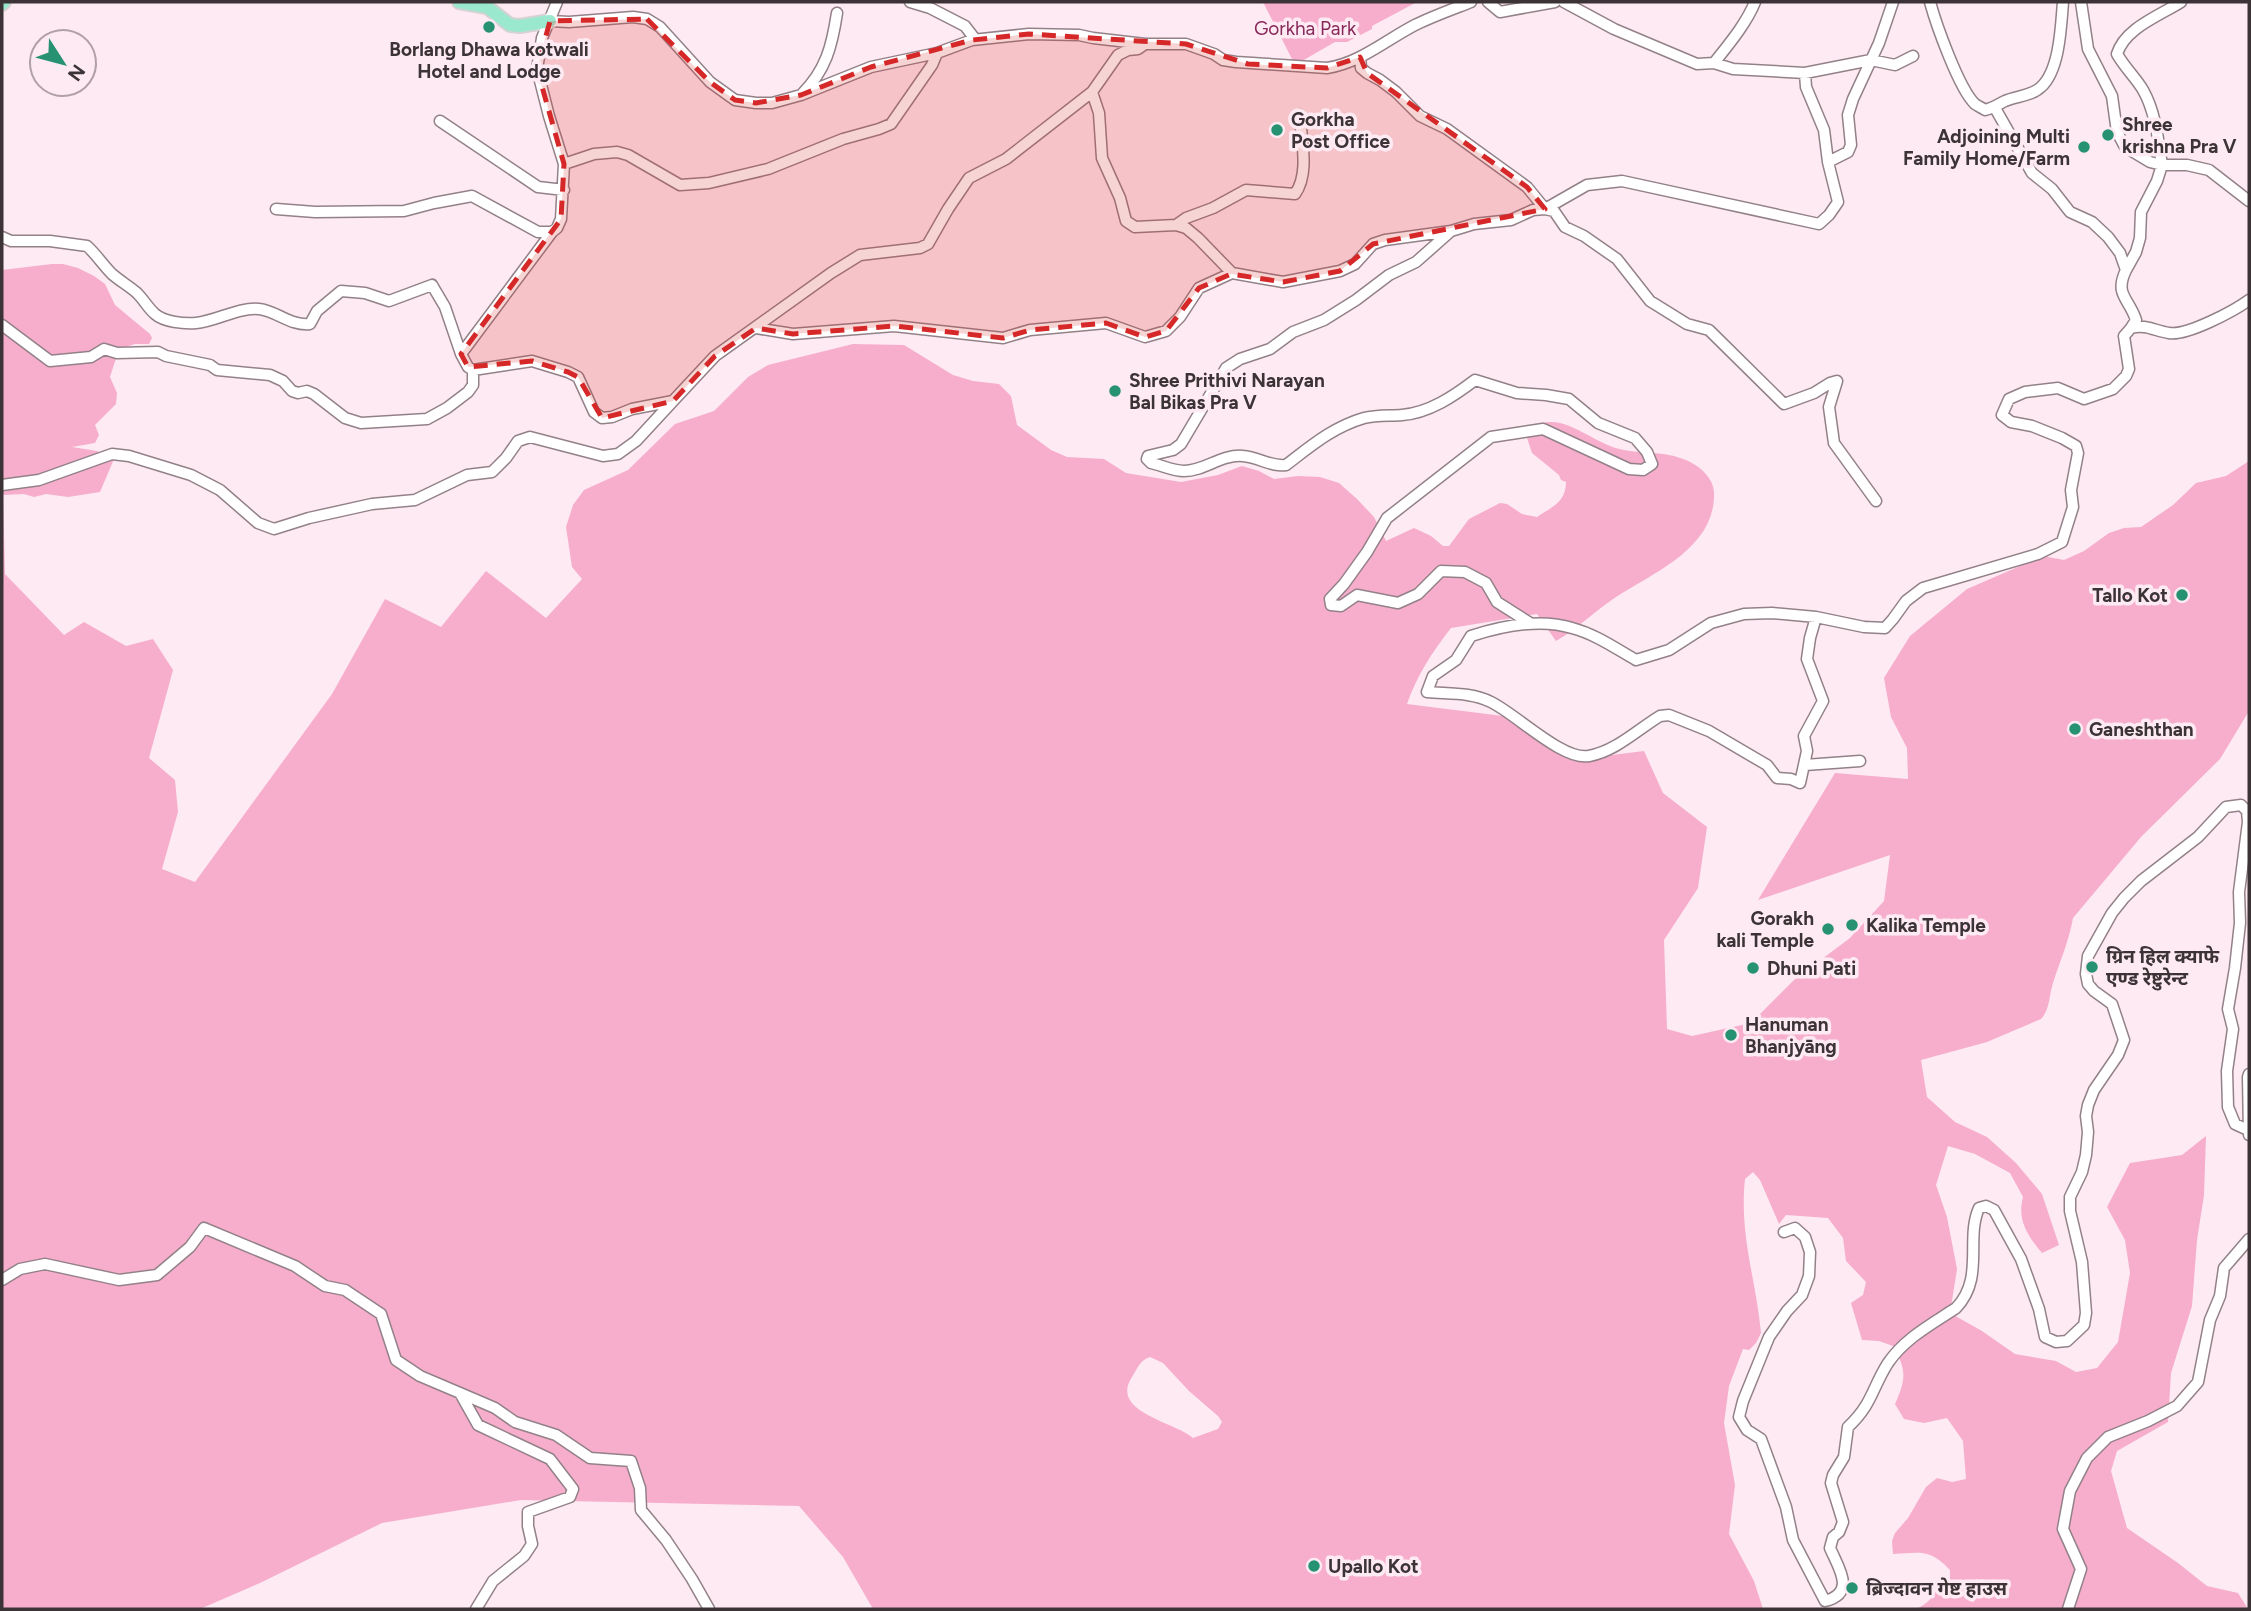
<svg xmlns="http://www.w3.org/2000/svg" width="2251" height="1611" font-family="Figtree,'Noto Sans Devanagari',sans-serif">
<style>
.green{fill:#f6aecc;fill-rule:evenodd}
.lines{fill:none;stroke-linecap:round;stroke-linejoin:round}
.minor-casing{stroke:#938188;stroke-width:13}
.major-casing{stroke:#d4d2d3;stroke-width:16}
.minor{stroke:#fff;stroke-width:10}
.major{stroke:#9ae9cf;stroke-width:12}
.marked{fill:#d62828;fill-opacity:0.2;stroke:#d62828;stroke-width:5;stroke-dasharray:14 9;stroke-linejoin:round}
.poi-dot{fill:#269271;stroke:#feeaf2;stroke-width:2.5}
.labels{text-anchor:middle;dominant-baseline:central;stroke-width:7;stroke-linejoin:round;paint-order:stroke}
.park-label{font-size:19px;fill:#87285a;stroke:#feeaf2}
.poi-label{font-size:19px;font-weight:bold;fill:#3b3336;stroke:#feeaf2;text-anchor:start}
</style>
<rect width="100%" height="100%" fill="#feeaf2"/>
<!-- green -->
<path class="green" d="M 1263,2 L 1417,2 L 1372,26 L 1372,29 L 1347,42 L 1335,42 L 1295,65 Z
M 52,264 L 63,264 L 78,268 L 94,276 L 105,284 L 115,305 L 150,334 L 152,338 L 149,344 L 135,344 L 119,349 L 110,377 L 117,393 L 116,404 L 95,425 L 99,435 L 95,443 L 72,447 L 97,451 L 114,459 L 100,492 L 68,497 L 46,494 L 34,497 L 24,494 L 3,495 L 5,574 L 64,635 L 84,622 L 126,646 L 153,639 L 173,670 L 149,758 L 175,780 L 178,812 L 162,869 L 195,882 L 332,694 L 385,599 L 441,627 L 486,571 L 546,618 L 582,579 L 572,567 L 566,527 L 573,505 L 584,490 L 628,470 L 675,424 L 714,411 L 748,377 L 768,365 L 853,344 L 904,345 L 953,375 L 973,381 L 999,384 L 1011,396 L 1017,425 L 1051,450 L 1067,457 L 1104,459 L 1126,473 L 1181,482 L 1218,475 L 1242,466 L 1259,471 L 1274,479 L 1298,476 L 1320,477 L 1339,483 L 1357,499 L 1374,517 L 1386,541 L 1414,528 L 1431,536 L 1443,546 L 1449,546 L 1469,519 L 1500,503 L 1507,504 L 1522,514 L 1537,517 C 1552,507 1566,502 1566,482 L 1561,480 L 1559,475 L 1532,453 L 1526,435 L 1534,424 C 1539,423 1545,422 1550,422 C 1573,421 1599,446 1624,450 C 1647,454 1664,451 1686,460 C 1700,466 1715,479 1714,495 C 1714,548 1655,572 1616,597 C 1596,610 1577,629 1556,641 L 1537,614 L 1451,628 C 1433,651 1417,675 1407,704 L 1511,717 L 1572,760 L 1644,751 L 1663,793 L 1707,827 L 1698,888 L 1664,940 L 1667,1029 L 1692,1036 L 1751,1023 L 1794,980 L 1850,938 L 1884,901 L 1890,855 L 1758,900 L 1835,773 L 1908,779 L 1907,748 L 1891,717 L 1884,678 L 1910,636 L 1967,589 L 2043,556 L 2064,560 L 2084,551 L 2109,533 L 2124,528 L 2141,527 L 2173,505 L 2196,483 L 2226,476 L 2249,461 L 2249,711 L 2220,759 L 2141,837 L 2073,918 C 2069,941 2060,961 2053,983 C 2049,995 2050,1010 2041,1019 L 1987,1042 L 1921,1060 L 1927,1097 L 1955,1122 L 1987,1137 L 2016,1163 L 2042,1194 L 2059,1245 L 2042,1253 C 2027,1235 2017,1220 2023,1197 L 2010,1173 L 1975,1154 L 1948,1146 L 1936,1185 L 1947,1217 L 1957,1269 L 1950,1313 L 1982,1331 L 2015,1354 L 2056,1361 L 2076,1372 L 2097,1368 L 2118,1342 L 2130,1273 L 2125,1240 L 2107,1207 L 2130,1163 L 2182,1155 L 2206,1136 L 2204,1195 L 2197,1240 L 2192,1306 L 2171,1373 L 2168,1422 L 2117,1451 L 2111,1471 L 2127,1528 L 2178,1563 L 2207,1586 L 2238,1593 L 2248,1609 L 1916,1609 C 1927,1604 1933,1598 1938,1587 L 1950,1588 L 1950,1570 C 1929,1548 1920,1553 1893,1554 L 1892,1541 L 1895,1533 L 1908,1518 L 1926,1487 L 1937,1478 L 1952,1482 L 1966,1479 L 1963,1441 L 1947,1418 L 1924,1423 L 1904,1419 L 1895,1404 C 1906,1379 1907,1370 1893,1346 L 1879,1341 L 1862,1340 L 1851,1303 L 1863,1295 L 1866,1282 L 1846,1261 L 1843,1238 L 1828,1218 L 1786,1215 L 1779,1224 L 1760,1180 L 1753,1172 L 1745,1179 C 1739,1235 1756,1279 1761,1333 L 1756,1343 L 1749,1350 L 1743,1349 L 1729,1386 L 1724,1423 L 1735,1485 L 1729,1534 L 1754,1581 L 1763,1609 L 873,1609 L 843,1557 L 799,1506 L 521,1500 L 382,1523 L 260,1583 L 200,1609 L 2,1609 L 2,270 ZM 1150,1357 L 1163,1363 L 1189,1391 L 1218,1416 L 1222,1422 L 1218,1429 L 1193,1438 C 1175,1422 1109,1412 1132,1377 C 1137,1369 1140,1360 1150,1357 Z"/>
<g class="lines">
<defs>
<path id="minor" d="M 557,2 L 542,38 L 537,69 L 549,116 L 564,164 L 594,154 L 617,152 L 628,155 L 680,185 L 709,183 L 768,169 L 843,139 L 879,129 L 891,124 L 932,65 L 937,53
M 910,2 L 930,8 L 965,26 L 975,39
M 1488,2 L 1500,12 L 1555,2
M 1564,2 L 1614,29 L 1697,64 L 1714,63 C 1729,44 1746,24 1755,2
M 1930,2 C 1936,24 1959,89 1975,104 C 1976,105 1984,109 1985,110 C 1993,108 1997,105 2005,101 C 2016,96 2032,96 2041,87 C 2060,70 2061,25 2063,2
M 2081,2 L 2088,49 L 2112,96 L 2117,132 L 2125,147 L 2150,162 L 2162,165 L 2157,181 L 2141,212 L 2140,238 L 2136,252 L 2126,270
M 2181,2 C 2159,16 2125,28 2117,54 C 2125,68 2136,78 2143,90 C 2156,113 2158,140 2162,165 L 2187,165 L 2209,170 L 2249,201
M 550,21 L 569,22 L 633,17 L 647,19 L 660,27 L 710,82 L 735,100 L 756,103 L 772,103 L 801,95 L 871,67 L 937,53 L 972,40 L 1029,34 L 1079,35 L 1093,38 L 1145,44 L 1186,44 L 1214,54 L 1223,60 L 1236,62 L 1327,68 C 1360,63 1386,40 1415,25 C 1433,16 1453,9 1471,2
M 1360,57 L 1361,68 L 1367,73 L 1380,80 L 1396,92 L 1420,116 L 1447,129 L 1527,187 L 1545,209 L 1554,211 L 1565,227 L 1584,236 L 1617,259 L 1650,301 L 1687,324 L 1709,330 L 1784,404 L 1814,393 L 1830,383 L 1837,381 L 1829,407 L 1834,443 L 1876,501
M 1714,63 L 1733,69 L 1805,73 L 1871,60 L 1895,65 L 1913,56
M 1805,73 L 1806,87 L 1824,130 L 1828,162 L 1848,152 L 1851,145 L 1848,115 L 1853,99 L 1879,43 L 1893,2
M 1092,92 L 1099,113 L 1102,158 L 1120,198 L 1126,221 L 1135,227 L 1176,225 L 1186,218 L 1213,208 L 1246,190 L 1295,194 C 1310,173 1301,140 1300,115
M 802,94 C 826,70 832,46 837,13
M 1995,108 L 2032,173 L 2052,189 L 2070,212 L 2092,222 L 2108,237 L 2120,253 L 2126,270 C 2114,295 2129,298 2136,320 L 2131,328
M 440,121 L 538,187 L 564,190
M 276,209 L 315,212 L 404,211 L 434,203 L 472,196 L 538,232 L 552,232 L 557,228 L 561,219 L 564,164
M 1176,225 L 1186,228 L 1198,238 L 1232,273 L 1283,282 L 1340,271 L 1355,264 L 1373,244 L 1385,240 L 1451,231 L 1474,224 L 1511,220 L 1533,210 L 1545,209 L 1587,185 L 1622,181 L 1819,224 L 1829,215 L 1838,202 L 1828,162
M 1451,231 L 1416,262 L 1389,275 L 1356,300 L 1324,320 L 1293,332 L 1270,349 L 1240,359 L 1226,368 L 1181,444 L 1173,450 L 1148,456 L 1147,459 L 1151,463 C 1161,465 1173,471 1184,471 C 1205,471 1221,454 1243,456 C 1258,457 1271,467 1286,465 C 1311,446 1333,427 1364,418 C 1376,415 1390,416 1402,415 C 1429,413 1454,396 1475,380 L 1517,393 L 1546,395 L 1569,399 L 1598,423 L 1635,438 L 1647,452 L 1652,464 L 1643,470 L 1629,469 L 1543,429 L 1491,437 L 1387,518 L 1367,552 L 1344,584 L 1330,599 L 1331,605 L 1341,606 L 1357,595 L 1398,603 L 1418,594 L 1441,571 L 1465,572 L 1486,583 L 1497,602 L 1530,623
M 552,232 L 461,354 L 468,367 L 473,370 L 532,361 L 568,372 L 578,377 L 594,412 L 602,418 L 612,417 L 632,409 L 673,401 L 715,356 L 831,273 L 860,255 L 920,248 L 928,244 L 948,209 L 969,178 L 1006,159 L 1092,92 L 1118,55 L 1128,50 L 1138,49 L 1145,44
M 2,237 L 11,241 L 50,241 L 87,246 C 96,254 103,265 112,274 C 120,281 129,286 137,293 C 144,300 148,308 155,314 C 164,322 184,324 196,323 C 217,321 238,307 259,309 C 277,311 290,326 310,324 L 317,311 L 341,291 L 365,293 L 389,301 L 432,285 L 445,307 L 461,354
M 2,325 L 50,361 L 91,357 L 104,349 L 117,353 L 158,352 L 166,356 L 210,365 L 217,370 L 270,375 L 283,381 L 292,391 L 298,393 L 307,391 L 314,394 L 345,418 L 361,423 L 427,419 L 447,408 L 468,392 L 473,385 L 473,370
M 756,328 L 793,334 L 894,326 L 1003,338 L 1030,330 L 1106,323 L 1145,337 L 1166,331 L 1180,317 L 1199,288 L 1232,273
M 2,485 L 39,480 L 112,454 L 129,456 L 191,475 L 220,490 L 258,523 L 274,529 L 309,518 L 372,504 L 415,500 L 467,475 L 492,472 L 506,458 L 518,441 L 530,437 L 603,456 L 618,454 L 636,441 L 673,401
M 1816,617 L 1810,638 L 1807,659 L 1823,701 L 1804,736 L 1807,751 L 1800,783 L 1791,779 L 1777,778 L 1767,765 L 1709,731 L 1669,715 L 1660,716 C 1637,730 1616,751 1589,756 C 1563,761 1516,714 1491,702 C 1471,692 1449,694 1427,692 L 1433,676 L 1456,660 L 1471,636 C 1502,626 1540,618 1572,628 C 1595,634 1615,648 1636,660 L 1669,650 L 1711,623 L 1744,614 L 1772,613 L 1816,617 L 1864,627 L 1885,628 L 1893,619 L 1906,601 L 1923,588 L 2038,554 L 2062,542 L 2073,507 L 2071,490 L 2078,453 L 2076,446 L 2062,438 L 2032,426 L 2011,422 L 2002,415 L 2009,399 L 2025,392 L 2058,388 L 2084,399 L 2113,389 L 2126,376 L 2129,369 L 2124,336 L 2131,328 C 2146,324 2155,331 2169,333 C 2187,336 2234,311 2249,300
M 1805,765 L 1860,761
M 2249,1135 L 2248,1077 L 2249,1074
M 1784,1232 L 1795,1228 L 1805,1237 L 1810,1252 L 1809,1276 L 1802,1295 L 1787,1311 L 1769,1337 L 1743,1401 L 1739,1417 L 1747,1430 L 1761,1439 L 1786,1507 L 1793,1540 L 1825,1601 C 1857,1593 1838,1567 1830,1548 L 1833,1537 L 1839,1532 L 1843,1522 L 1831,1483 L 1833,1475 L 1844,1457 L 1848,1427 C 1872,1405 1872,1388 1888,1363 C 1905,1338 1932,1324 1956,1308 C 1985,1278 1965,1239 1979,1208 L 1986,1206 L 1994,1210 L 2021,1259 L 2039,1309 L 2045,1337 L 2056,1342 L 2067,1341 L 2084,1325 L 2086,1313 L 2082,1262 L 2070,1211 L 2070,1197 L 2082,1172 L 2086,1155 L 2088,1132 L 2086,1116 L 2088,1105 L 2094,1090 L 2118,1055 L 2124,1040 L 2112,1004 L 2094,991 L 2088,984 L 2086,974 L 2088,956 L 2112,913 L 2124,898 L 2141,881 L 2198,837 L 2226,807 L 2241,805 L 2247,811 L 2248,822 L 2239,892 L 2240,923 L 2235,968 L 2228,1009 L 2233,1029 L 2227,1071 L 2228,1107 L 2235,1124 L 2248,1130
M 2,1280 L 20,1269 L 45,1264 L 119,1280 L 157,1275 L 190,1247 L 204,1228 L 295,1266 L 325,1286 L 345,1290 L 381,1314 L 396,1360 L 420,1376 L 460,1393 L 478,1425 L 550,1459 L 573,1489 L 570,1497 L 528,1512 L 528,1526 L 532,1544 L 524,1556 L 493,1581 L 476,1609
M 460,1393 L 495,1408 L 515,1422 L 556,1435 L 590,1458 L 631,1461 L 640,1488 L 641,1510 L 666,1540 L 692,1579 L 709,1609
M 2068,1609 L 2081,1569 L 2063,1529 L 2070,1491 L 2087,1458 L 2108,1437 L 2148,1421 L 2177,1406 L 2198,1382 L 2210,1320 L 2220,1296 L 2224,1268 L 2249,1239"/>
<path id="major" d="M 459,2 L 487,7 L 510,25 L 520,26 L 550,21
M 2,4 L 4,2"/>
</defs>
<!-- minor casing -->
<use href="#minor" class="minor-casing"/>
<!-- major casing -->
<use href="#major" class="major-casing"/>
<!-- minor -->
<use href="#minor" class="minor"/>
<!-- major -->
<use href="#major" class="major"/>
</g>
<!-- marked area -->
<path class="marked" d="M 647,19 L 710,82 L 735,100 L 756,103 L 801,95 L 871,67 L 972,40 L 1029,34 L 1186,44 L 1248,64 L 1327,68 L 1360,57 L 1367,73 L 1527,187 L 1545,209 L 1373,244 L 1340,271 L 1283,282 L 1231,274 L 1199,288 L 1166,331 L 1145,337 L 1106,323 L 1030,330 L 1003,338 L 894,326 L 793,334 L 756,328 L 715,356 L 673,401 L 602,418 L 578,377 L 568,372 L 532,361 L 468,367 L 461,354 L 561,219 L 564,164 L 537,69 L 550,21 Z"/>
<!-- markers -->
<g class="poi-dot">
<circle cx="489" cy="27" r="7"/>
<circle cx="1277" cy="130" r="7"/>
<circle cx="2108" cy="135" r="7"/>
<circle cx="2084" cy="147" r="7"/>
<circle cx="1115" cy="391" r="7"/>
<circle cx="2182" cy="595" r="7"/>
<circle cx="2075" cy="729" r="7"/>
<circle cx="1852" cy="925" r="7"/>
<circle cx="1828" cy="929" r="7"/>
<circle cx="2092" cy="967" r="7"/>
<circle cx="1753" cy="968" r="7"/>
<circle cx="1731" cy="1035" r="7"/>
<circle cx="1314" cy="1566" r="7"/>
<circle cx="1852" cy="1588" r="7"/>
</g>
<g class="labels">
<!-- park labels -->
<g class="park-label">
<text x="1305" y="28">Gorkha Park</text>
</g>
<!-- poi labels -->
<g class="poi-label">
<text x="489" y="49" text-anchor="middle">Borlang Dhawa kotwali<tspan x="489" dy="22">Hotel and Lodge</tspan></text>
<text x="1291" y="119">Gorkha<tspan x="1291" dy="22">Post Office</tspan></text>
<text x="2122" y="124">Shree<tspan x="2122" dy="22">krishna Pra V</tspan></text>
<text x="2070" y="136" text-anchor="end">Adjoining Multi<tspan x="2070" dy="22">Family Home/Farm</tspan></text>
<text x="1129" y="380">Shree Prithivi Narayan<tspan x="1129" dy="22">Bal Bikas Pra V</tspan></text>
<text x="2168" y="595" text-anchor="end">Tallo Kot</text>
<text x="2089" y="729">Ganeshthan</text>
<text x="1814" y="918" text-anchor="end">Gorakh<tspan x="1814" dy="22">kali Temple</tspan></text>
<text x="1866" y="925">Kalika Temple</text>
<text x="2106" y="956">ग्रिन हिल क्याफे<tspan x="2106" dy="22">एण्ड रेष्टुरेन्ट</tspan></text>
<text x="1767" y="968">Dhuni Pati</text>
<text x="1745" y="1024">Hanuman<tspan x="1745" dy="22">Bhanjyāng</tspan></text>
<text x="1328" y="1566">Upallo Kot</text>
<text x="1866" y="1588">ब्रिज्दावन गेष्ट हाउस</text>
</g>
</g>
<!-- border -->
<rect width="2251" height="1611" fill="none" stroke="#3b3336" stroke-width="7"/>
<!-- north arrow -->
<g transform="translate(63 63) rotate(126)"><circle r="33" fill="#feeaf2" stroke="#b0a1a7" stroke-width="2"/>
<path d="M0-5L12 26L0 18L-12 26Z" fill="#269271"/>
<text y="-10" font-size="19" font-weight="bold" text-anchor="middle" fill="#3b3336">N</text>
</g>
</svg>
